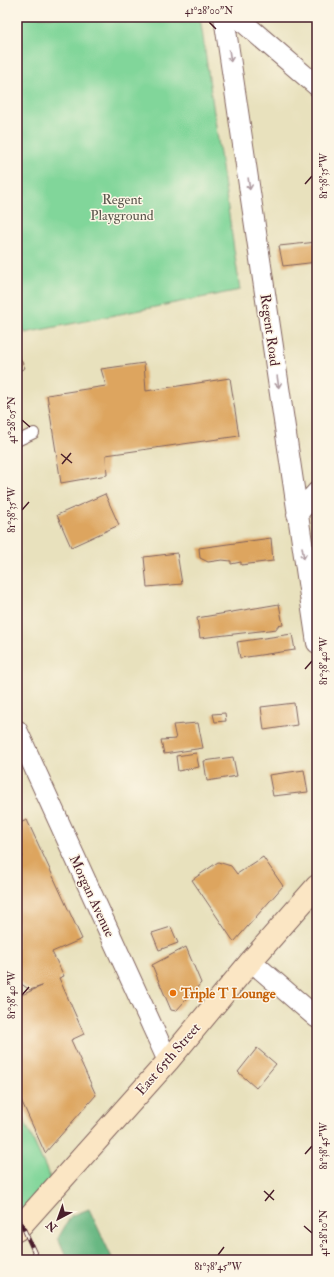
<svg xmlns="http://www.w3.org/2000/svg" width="334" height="1277" font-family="'IM FELL Double Pica',serif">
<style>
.green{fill:#81d69a;stroke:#667a62}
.forest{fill:#68b782;stroke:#596b56}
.building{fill:#dda55f}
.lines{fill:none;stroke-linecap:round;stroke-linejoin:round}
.lane-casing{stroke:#81635e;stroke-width:12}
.street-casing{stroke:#81635e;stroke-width:22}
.secondary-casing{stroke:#81635e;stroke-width:24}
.lane{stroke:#fff;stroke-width:10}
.street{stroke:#fff;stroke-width:20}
.secondary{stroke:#fbe6c4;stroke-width:22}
.rail-casing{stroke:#4a1f2b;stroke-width:4.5}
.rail{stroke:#fcf5e5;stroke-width:3;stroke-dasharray:9;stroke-linecap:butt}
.oneway{stroke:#ae9aa0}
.ticks{fill:none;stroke:#4a1f2b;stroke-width:1.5}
.food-dot{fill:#e8710a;stroke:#fcf5e5;stroke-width:1.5}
.labels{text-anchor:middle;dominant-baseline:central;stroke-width:3;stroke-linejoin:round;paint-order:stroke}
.park-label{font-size:14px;fill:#5a564c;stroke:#fcf5e5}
.street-label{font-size:14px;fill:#4a1f2b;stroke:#fcf5e5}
.food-label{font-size:14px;font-weight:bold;fill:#c56008;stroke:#fcf5e5;text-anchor:start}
.neatline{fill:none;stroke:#4a1f2b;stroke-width:1.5}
.ticks-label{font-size:10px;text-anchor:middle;fill:#4a1f2b}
</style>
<rect width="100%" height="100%" fill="#fcf5e5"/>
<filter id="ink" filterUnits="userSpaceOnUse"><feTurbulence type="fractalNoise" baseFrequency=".025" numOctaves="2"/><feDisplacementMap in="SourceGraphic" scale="8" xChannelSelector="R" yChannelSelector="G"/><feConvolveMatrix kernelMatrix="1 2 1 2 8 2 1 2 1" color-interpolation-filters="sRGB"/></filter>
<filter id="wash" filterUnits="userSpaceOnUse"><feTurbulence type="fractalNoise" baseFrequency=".012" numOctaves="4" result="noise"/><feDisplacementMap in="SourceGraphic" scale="16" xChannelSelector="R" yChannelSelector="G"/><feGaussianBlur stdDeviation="0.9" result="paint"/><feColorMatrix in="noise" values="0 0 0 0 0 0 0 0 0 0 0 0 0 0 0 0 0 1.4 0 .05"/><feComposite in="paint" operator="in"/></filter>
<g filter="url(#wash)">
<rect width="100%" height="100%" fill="#e8e1bd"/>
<!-- green -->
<path class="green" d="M 17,17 L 200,17 L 240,290 L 25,333 L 17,311 Z
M 17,1105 L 55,1188 L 17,1231 Z"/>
<!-- forest -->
<path class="forest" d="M 89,1209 L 113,1260 L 68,1260 L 58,1238 L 71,1216 Z"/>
<g id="blocks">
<!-- building -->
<path class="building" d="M 317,242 L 317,262 L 283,266 L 279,246 Z
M 17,352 L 25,368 L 17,372 Z
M 144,363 L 146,391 L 230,378 L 239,436 L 106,455 L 107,475 L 61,483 L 47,395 L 106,386 L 101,369 Z
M 105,494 L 119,525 L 71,547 L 57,515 Z
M 271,538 L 273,561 L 241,565 L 241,562 L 231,564 L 231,561 L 222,560 L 208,562 L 200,558 L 199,548 Z
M 177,553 L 182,584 L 147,587 L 144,557 Z
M 279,604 L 283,625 L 277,626 L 277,629 L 200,638 L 197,618 Z
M 292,634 L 295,650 L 240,658 L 237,642 Z
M 294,703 L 297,725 L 264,730 L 261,707 Z
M 225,713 L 226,721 L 215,722 L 213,714 Z
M 198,723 L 203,748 L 164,754 L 161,740 L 176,739 L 173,725 Z
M 196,753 L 199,767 L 178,771 L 176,756 Z
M 233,757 L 237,776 L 207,781 L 204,761 Z
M 304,770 L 308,792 L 273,796 L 269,775 Z
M 27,820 L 82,939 L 52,952 L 64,976 L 59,978 L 84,1034 L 71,1040 L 96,1095 L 45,1153 L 17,1091 L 17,997 L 42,986 L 30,990 L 17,981 L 17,859 L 23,857 L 17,845 L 17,824 Z
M 263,857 L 283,886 L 234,942 L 192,880 L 218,862 L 231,866 L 237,874 Z
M 171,927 L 178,943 L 159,950 L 152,933 Z
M 186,947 L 201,983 L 176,1011 L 171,1010 L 152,965 Z
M 257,1048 L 276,1064 L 256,1088 L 238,1072 Z"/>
</g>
</g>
<g filter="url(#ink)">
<use href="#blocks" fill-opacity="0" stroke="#81635e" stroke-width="1"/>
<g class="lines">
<defs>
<path id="lane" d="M 17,441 L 34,433"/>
<path id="street" d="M 224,17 L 317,643
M 237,17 L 317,86
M 297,514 L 317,492
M 17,730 L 168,1061
M 251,961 L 317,1018"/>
<path id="secondary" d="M 17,1230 L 168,1061 L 251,961 L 317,886"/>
</defs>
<!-- lane casing -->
<use href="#lane" class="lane-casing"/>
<!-- street casing -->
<use href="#street" class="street-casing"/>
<!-- secondary casing -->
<use href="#secondary" class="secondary-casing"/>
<!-- lane -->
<use href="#lane" class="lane"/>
<!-- street -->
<use href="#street" class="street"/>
<!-- secondary -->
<use href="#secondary" class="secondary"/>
<defs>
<path id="rail" d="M 17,1214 L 38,1260"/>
</defs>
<!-- rail casing -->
<use href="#rail" class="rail-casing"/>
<!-- rail -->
<use href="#rail" class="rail"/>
</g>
<!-- one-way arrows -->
<defs><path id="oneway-shaft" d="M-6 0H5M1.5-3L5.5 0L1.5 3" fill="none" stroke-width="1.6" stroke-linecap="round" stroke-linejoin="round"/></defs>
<g class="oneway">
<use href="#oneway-shaft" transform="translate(230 56) rotate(82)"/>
<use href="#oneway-shaft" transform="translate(249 184) rotate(82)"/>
<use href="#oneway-shaft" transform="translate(278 382) rotate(82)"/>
<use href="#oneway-shaft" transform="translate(303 553) rotate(81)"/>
</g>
</g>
<!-- ticks -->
<path class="ticks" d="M 209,22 L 216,29M 305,184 L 312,176M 22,420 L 30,427M 61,454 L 72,463M 62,464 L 71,453M 22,510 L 29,502M 305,669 L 312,661M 22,995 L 29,987M 305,1154 L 312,1146M 264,1191 L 274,1200M 265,1201 L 274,1190M 304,1226 L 312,1233M 218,1255 L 224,1247"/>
<!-- markers -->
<circle class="food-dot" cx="173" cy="993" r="4"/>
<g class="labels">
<!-- park labels -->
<g class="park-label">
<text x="122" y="199">Regent<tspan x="122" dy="16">Playground</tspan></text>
</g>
<!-- street labels -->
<g class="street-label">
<text transform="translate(270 330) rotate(82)">Regent Road</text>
<text transform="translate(92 896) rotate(65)">Morgan Avenue</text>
<text transform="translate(168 1059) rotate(-49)">East 65th Street</text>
</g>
<!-- food labels -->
<g class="food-label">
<text x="181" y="993">Triple T Lounge</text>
</g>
</g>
<!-- margin -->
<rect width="334" height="1277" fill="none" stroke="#fcf5e5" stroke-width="44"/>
<!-- north arrow -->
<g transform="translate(58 1219) rotate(221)" stroke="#fcf5e5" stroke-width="3" paint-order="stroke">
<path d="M0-3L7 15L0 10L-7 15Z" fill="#4a1f2b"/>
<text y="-6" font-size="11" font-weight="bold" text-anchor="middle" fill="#4a1f2b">N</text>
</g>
<rect x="22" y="22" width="290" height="1233" class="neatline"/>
<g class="ticks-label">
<text x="209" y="14">41°28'00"N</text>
<text transform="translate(323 176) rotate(-90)" y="4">81°38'35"W</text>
<text transform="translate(11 420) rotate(-90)" y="4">41°28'05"N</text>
<text transform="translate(11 510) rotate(-90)" y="4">81°38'35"W</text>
<text transform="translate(323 661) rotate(-90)" y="4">81°38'40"W</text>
<text transform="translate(11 995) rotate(-90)" y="4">81°38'40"W</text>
<text transform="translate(323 1146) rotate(-90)" y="4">81°38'45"W</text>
<text transform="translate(323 1233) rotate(-90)" y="4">41°28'10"N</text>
<text x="218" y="1270">81°38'45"W</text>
</g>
</svg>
